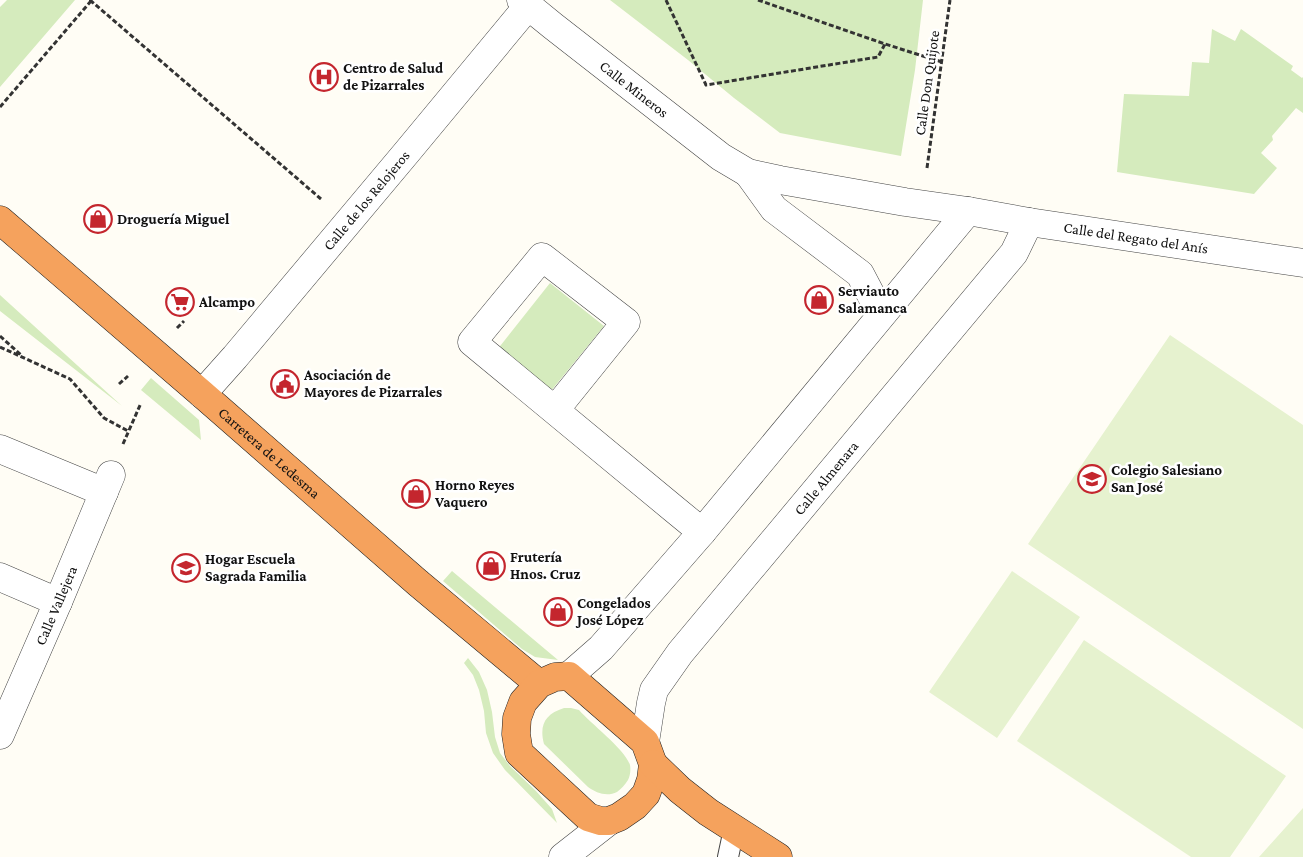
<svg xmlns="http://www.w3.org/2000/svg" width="1303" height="857" font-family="'Crimson Pro',serif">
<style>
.green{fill:#d5ebbd}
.pitch{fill:#e6f2cf}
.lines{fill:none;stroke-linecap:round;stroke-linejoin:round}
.lane-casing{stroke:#444;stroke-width:22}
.street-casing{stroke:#444;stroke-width:29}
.highway-casing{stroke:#222;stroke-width:29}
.path{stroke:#333;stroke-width:3;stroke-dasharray:5 2.5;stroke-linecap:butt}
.lane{stroke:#fff;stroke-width:20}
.street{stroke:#fff;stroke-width:28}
.highway{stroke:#f5a25d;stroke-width:28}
.labels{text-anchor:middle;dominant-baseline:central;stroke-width:5;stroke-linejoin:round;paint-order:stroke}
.poi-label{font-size:15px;font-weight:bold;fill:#111;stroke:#fff;text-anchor:start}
.street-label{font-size:15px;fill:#111;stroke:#fff}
</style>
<rect width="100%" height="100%" fill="#fffdf5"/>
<!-- green -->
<path class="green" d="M 7,0 L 75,0 L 0,87 L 0,7 Z
M 610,0 L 923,0 L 915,70 L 901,156 L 780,133 L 734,98 L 688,60 Z
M 1212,29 L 1235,41 L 1241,29 L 1293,66 L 1291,70 L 1302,78 L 1303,77 L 1303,113 L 1296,108 L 1272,136 L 1273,140 L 1261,153 L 1277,168 L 1254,194 L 1117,172 L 1124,94 L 1189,96 L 1192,62 L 1209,63 Z
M 550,283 L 604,326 L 550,392 L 497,350 Z
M 0,295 L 122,406 L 0,311 Z
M 151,378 L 199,420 L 201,440 L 141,390 Z
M 452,571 L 558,660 L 535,657 L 522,649 L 443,581 Z
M 468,658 L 479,672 L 487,690 L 492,712 L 495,737 L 500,753 L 510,766 L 536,791 L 552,809 L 557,823 L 505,770 L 493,753 L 486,733 L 484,711 L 479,690 L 473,675 L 464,663 Z
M 564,708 L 571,708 L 579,710 C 591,724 625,749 630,765 C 631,770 630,776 628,780 C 625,785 621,789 617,792 C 607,797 596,793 588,787 L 544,744 C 539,725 545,714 564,708 Z"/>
<!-- pitch -->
<path class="pitch" d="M 1170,335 L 1303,425 L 1303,729 L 1028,544 Z
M 1012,571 L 1080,617 L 997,738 L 929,692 Z
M 1084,640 L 1286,776 L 1230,857 L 1191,857 L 1017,741 Z
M 1303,808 L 1303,857 L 1259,857 Z"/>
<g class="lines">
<defs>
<path id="lane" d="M 728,857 L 734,829"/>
<g id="street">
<path id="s1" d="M 521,0 L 553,26 L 721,157 L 748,173 L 780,180 L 905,202 L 968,211 L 1029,222 L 1303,263"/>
<path d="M 748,173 L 774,209 L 860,274 L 881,314"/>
<path id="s2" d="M 202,394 L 235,357 L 407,152 L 528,6"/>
<path d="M 555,410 L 626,322 L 542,257 L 472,342 L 674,509 L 702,532"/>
<path d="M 0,449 L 104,492"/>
<path d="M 0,577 L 58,602"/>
<path d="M 569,676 L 601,648 L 702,532 L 968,211"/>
<path id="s3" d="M 0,735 L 58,602 L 111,475"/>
<path id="s4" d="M 645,742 L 651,703 L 654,690 L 680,653 L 1014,253 L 1029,222"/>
<path d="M 563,857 L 609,821"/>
</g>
<g id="highway">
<path id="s5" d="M 0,220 L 202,394 L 418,583 L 539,684"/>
<path d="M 569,676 L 645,742 L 653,764 L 651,780 L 646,794 L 635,806 L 619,817 L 609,821 L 601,821 L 588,817 L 519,753 L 516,734 L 517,718 L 523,702 L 539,684 L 555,677 Z"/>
<path d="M 653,764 L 680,790 L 708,812 L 778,857"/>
</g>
</defs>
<!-- lane casing -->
<use href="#lane" class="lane-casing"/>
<!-- street casing -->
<use href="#street" class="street-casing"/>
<!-- highway casing -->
<use href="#highway" class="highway-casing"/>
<!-- path -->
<path class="path" d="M 90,0 L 321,199
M 666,0 L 706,85 L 878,57 L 885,44
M 758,0 L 885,44 L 942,62
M 0,107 L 91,1
M 927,168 L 950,0
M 177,328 L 184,321
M 0,336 L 21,355
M 0,347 L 70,379 L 104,418 L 128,431
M 119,384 L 128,376
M 123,444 L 141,403"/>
<!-- lane -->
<use href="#lane" class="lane"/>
<!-- street -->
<use href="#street" class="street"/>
<!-- highway -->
<use href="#highway" class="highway"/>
</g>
<!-- icons -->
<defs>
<symbol id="hospital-ring" viewBox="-11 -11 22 22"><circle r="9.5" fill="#fff" stroke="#c4262e" stroke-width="1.5"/><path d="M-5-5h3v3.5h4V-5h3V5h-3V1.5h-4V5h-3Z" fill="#c4262e"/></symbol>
<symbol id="shop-ring" viewBox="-11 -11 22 22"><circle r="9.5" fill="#fff" stroke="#c4262e" stroke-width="1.5"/><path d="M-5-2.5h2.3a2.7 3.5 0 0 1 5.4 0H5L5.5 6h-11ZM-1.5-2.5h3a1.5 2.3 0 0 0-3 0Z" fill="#c4262e"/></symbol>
<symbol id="supermarket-ring" viewBox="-11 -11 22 22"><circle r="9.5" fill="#fff" stroke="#c4262e" stroke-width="1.5"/><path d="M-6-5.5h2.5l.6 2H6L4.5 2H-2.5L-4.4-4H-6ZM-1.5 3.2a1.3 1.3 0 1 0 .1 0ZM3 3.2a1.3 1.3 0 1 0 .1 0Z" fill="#c4262e"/></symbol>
<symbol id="civic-ring" viewBox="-11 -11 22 22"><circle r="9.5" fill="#fff" stroke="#c4262e" stroke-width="1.5"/><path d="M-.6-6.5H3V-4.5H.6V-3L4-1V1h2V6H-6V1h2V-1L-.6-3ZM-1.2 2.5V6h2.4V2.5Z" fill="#c4262e"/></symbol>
<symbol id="school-ring" viewBox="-11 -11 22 22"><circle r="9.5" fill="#fff" stroke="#c4262e" stroke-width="1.5"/><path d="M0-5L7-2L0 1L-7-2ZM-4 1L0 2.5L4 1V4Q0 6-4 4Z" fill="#c4262e"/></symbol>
</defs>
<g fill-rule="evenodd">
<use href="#hospital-ring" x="308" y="61" width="32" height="32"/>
<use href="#shop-ring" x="82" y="203" width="32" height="32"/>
<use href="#shop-ring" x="803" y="284" width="32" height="32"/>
<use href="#supermarket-ring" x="164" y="286" width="32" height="32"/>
<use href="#civic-ring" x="269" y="368" width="32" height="32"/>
<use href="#school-ring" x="1076" y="463" width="32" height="32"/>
<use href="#shop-ring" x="400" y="478" width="32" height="32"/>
<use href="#shop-ring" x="475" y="550" width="32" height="32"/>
<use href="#school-ring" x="170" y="552" width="32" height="32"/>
<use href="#shop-ring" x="542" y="596" width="32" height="32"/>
</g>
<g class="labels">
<!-- poi labels -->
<g class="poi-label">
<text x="343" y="68">Centro de Salud<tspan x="343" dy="17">de Pizarrales</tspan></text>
<text x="117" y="219">Droguería Miguel</text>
<text x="838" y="291">Serviauto<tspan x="838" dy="17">Salamanca</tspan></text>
<text x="199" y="302">Alcampo</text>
<text x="304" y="375">Asociación de<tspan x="304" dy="17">Mayores de Pizarrales</tspan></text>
<text x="1111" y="470">Colegio Salesiano<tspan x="1111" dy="17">San José</tspan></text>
<text x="435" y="485">Horno Reyes<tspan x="435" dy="17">Vaquero</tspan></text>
<text x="510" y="557">Frutería<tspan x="510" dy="17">Hnos. Cruz</tspan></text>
<text x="205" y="559">Hogar Escuela<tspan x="205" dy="17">Sagrada Familia</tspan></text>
<text x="577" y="603">Congelados<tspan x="577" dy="17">José López</tspan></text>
</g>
<!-- street labels -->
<g class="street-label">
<text transform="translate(927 83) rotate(-82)">Calle Don Quijote</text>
<text stroke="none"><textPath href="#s1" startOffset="144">Calle Mineros</textPath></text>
<text stroke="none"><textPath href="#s2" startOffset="254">Calle de los Relojeros</textPath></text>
<text stroke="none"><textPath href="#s1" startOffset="679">Calle del Regato del Anís</textPath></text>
<text stroke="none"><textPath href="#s5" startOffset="356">Carretera de Ledesma</textPath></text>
<text stroke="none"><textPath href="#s4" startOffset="326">Calle Almenara</textPath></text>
<text stroke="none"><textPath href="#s3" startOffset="141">Calle Vallejera</textPath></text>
</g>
</g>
</svg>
